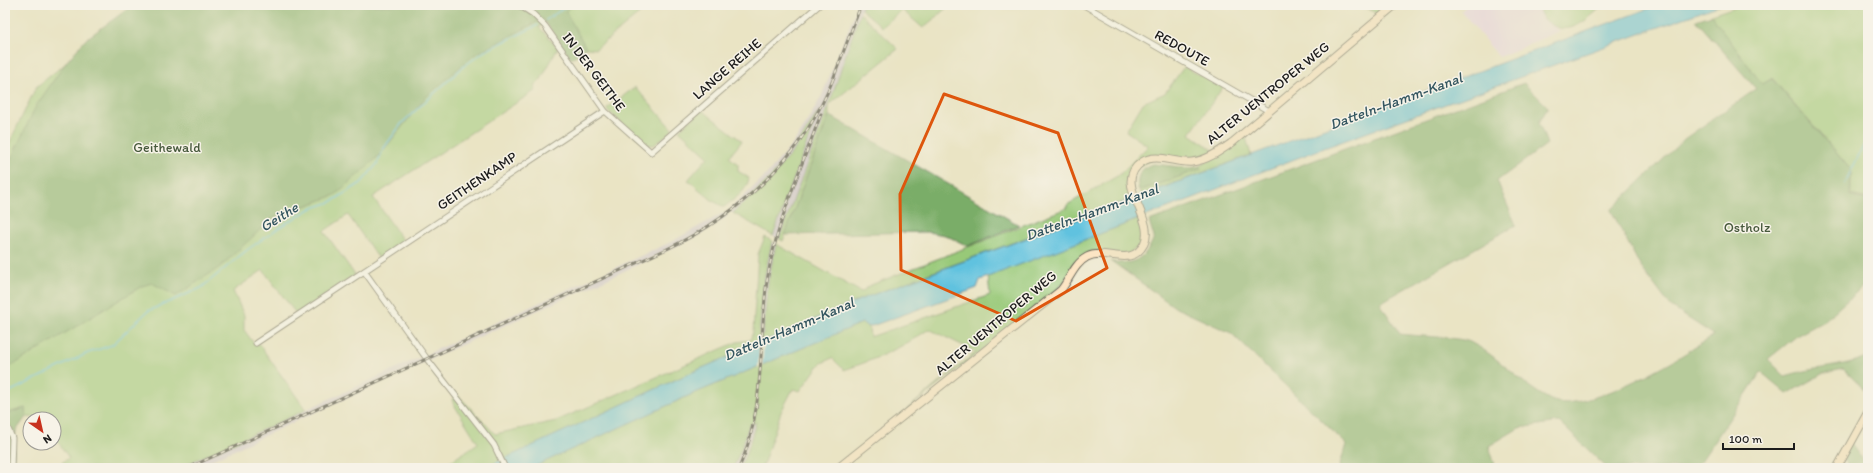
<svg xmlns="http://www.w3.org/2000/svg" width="1873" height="473" font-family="Itim,sans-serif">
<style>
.built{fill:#e9d2ee}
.industrial{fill:#c9bfd7}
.green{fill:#98c978;stroke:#5a724a}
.forest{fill:#7aad68;stroke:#4b6442}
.water{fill:#61c2df;stroke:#3e6f7e}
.pier{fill:#eae4c4}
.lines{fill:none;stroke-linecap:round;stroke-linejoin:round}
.stream{stroke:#61c2df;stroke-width:1.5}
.street-casing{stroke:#646257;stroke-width:7}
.secondary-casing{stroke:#646257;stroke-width:9}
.street{stroke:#fff;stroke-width:5}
.secondary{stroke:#fce5c4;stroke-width:7}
.rail-casing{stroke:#1c1c1c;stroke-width:3}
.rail{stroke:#f7f3e8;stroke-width:1.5;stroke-dasharray:4.5;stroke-linecap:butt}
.marked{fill:none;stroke:#de560d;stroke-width:3;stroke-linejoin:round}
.labels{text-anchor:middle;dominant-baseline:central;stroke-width:3;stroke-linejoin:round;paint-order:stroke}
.street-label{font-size:14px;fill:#1c1c1c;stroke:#f7f3e8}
.park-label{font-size:14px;fill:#47593c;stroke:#f7f3e8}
.water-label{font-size:15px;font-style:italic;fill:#345660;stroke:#f7f3e8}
</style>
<rect width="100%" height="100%" fill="#f7f3e8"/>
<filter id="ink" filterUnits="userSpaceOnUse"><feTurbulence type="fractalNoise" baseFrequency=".025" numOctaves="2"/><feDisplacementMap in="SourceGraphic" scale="8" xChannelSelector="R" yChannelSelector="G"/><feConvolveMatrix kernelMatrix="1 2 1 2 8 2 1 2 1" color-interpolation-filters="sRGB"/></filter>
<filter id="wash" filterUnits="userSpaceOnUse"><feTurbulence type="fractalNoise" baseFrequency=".012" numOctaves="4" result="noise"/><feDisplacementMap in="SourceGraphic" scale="16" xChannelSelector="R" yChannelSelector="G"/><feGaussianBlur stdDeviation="0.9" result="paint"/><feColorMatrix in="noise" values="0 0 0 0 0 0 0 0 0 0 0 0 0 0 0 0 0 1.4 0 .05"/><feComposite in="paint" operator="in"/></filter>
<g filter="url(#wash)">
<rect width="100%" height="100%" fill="#eae4c4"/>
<!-- built -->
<path class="built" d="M 1468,5 L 1537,5 L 1542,18 L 1560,31 L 1499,57 L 1461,11 Z"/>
<!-- industrial -->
<path class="industrial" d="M 858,5 L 863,5 L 829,105 L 779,239 L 773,236 L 817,114 L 795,149 L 770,178 L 733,213 L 728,211 L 766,175 L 792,145 L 806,124 L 822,95 Z
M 723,213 L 728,216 L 700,235 L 605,280 L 428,360 L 425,355 L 671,242 Z
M 772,241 L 776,244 L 768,282 L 763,334 L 758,336 L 764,280 Z
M 421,357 L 425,362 L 194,468 L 178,468 Z
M 756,422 L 740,468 L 733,468 L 741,450 L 749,425 Z"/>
<!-- green -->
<path class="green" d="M 139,5 L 566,5 L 539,27 L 558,48 L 540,81 L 534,86 L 536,90 L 373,197 L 404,242 L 379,259 L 348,215 L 324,231 L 355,275 L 297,315 L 263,270 L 233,291 L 244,315 L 244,330 L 256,346 L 259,344 L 306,410 L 178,468 L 53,468 L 69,458 L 54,436 L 54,419 L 26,417 L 25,408 L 5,414 L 5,152 L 36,87 Z
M 570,5 L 650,5 L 596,49 L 586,48 L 565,12 Z
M 863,5 L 950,5 L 923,28 L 902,10 L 882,27 L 861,9 Z
M 1362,5 L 1387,5 L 1377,14 Z
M 1538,5 L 1604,5 C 1589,17 1570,39 1549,23 C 1542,18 1539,13 1538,5 Z
M 1741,5 L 1868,5 L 1868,199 L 1851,195 L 1851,170 L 1772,78 L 1762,85 L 1711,15 Z
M 860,13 L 898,49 L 829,105 L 829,115 L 783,241 L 779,239 L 829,105 Z
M 1184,67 L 1223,87 L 1190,134 L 1215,151 L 1205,157 L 1189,160 L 1157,156 L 1131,171 L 1127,180 L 1131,199 L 864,298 L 686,375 L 484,468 L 441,468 L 478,443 L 453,403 L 452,399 L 458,395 L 495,434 L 556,421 L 737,342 L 750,340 L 753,332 L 758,254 L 765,237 L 772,241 L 764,280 L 759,336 L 763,334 L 768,282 L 776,244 L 861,292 L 871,285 L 1067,208 L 1067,205 L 1119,175 L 1148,146 L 1126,131 L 1143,103 L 1165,93 Z
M 635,87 L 673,130 L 654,145 L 646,145 L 606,109 Z
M 702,110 L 742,141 L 729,157 L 738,164 L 738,171 L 749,178 C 747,192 734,199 724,207 L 713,201 L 688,180 L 708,157 L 679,130 Z
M 818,112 L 773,236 L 733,213 L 770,178 L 795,149 Z
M 1245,134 L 1251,155 L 1142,195 L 1139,191 L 1200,169 L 1199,166 L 1214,158 Z
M 1139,219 L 1145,232 L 1140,246 L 1128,254 L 1090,253 L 1057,290 L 894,420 L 976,352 L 929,329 C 904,347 874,360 844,370 L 832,358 L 820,364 L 800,391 L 793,389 L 781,412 L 762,468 L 740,468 L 749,446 L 756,422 L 749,425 L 741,450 L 733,468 L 531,468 L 688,396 L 862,323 L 869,327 L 870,337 L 990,295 L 988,276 Z"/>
<!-- forest -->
<path class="forest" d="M 133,5 L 570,5 L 566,12 L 586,48 L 571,59 L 543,19 L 474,55 L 425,98 L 379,156 L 335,195 L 273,218 L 220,267 L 176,296 L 152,283 L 142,286 L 5,370 L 5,162 L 8,165 L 36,106 L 67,61 L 86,39 Z
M 1711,15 L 1762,84 L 1772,79 L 1851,170 L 1850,196 L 1868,200 L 1868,282 L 1824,321 L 1798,335 L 1768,359 L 1785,376 C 1813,367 1842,368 1868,356 L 1868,393 L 1843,369 L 1822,374 L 1787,394 L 1761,372 L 1701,461 L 1692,468 L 1607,468 L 1559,422 L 1519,428 L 1489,446 L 1496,468 L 1339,468 L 1346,444 L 1231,333 L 1176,308 L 1111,261 C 1131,267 1147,258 1154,237 L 1149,221 L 1524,83 L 1548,107 L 1539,123 L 1547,144 L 1497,181 L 1516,225 L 1380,303 L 1400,334 C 1414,336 1460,337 1470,342 C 1498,355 1523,387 1551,400 C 1585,416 1685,355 1714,335 L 1671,307 L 1640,266 L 1611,210 L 1684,139 L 1756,89 L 1696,20 Z
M 829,115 L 1019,225 L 968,246 L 945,235 L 927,232 L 785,235 Z
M 1153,164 L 1190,168 L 1199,166 L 1201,169 L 1139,191 C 1135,179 1140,167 1153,164 Z
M 25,408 L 26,417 L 16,431 L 13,468 L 5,468 L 5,414 Z
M 1849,440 L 1868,467 L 1868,468 L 1850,468 L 1841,456 Z"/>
<!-- water -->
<path class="water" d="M 1658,5 L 1720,5 L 1313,152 L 980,280 L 977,288 L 869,327 L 862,323 L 688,396 L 531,468 L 484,468 L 686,375 L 864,298 Z"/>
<!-- pier -->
<path class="pier" d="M 764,339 L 762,366 L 758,368 L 760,340 Z"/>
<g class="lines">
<!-- stream -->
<path class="stream" d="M 546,20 L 568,5
M 1845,184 L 1868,136
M 5,394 L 88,353 L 112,345 L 148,311 L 201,288 L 247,250 L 283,225 L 310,209 L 331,202 L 361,183 L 377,164 L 384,148 L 402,123 L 464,66 L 485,51 L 538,25"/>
</g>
</g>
<g filter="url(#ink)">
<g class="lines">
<defs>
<path id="street" d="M 519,5 L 533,14 L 545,26 L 605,111 L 651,152 L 819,5
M 1084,5 L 1269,111
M 364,271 L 427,359 L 494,445 L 505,468
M 256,343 L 605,111
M 5,422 L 12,438 L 11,468"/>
<path id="secondary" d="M 838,468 L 1061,290 C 1069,280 1075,263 1087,257 C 1106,247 1131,269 1144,244 C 1157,218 1111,183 1142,162 C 1157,152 1176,164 1192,162 C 1208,160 1220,151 1233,142 L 1395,5
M 1837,468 L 1868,412"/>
</defs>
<!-- street casing -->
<use href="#street" class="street-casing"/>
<!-- secondary casing -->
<use href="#secondary" class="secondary-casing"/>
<!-- street -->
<use href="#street" class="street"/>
<!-- secondary -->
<use href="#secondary" class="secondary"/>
<defs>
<path id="rail" d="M 832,82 L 861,5
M 188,468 L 667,249 C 741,214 804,155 834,77
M 739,468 C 766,409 758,343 767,281 C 776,223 801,168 821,114"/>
</defs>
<!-- rail casing -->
<use href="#rail" class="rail-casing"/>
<!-- rail -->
<use href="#rail" class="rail"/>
</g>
</g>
<!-- marked area -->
<path d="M0 0H1873V473H0ZM 944,94 L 1058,133 L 1107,268 L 1016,321 L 901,270 L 900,194 Z" fill="#eae4c4" fill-opacity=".55" fill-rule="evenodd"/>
<path class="marked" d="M 944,94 L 1058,133 L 1107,268 L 1016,321 L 901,270 L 900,194 Z"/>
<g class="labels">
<!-- street labels -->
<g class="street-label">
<text transform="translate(1182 48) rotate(29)">REDOUTE</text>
<text transform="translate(727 69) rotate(-41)">LANGE REIHE</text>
<text transform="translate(594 72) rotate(53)">IN DER GEITHE</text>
<text transform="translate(1268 93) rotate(-39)">ALTER UENTROPER WEG</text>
<text transform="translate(477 181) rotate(-34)">GEITHENKAMP</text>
<text transform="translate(996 323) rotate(-40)">ALTER UENTROPER WEG</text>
</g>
<!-- park labels -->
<g class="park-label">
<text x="167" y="147">Geithewald</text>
<text x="1747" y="227">Ostholz</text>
</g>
<!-- water labels -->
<g class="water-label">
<text transform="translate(1396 101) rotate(-20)">Datteln-Hamm-Kanal</text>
<text transform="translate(1092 212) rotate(-20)">Datteln-Hamm-Kanal</text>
<text transform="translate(279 217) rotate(-32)">Geithe</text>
<text transform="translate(789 329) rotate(-23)">Datteln-Hamm-Kanal</text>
</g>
</g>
<!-- margin -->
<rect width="1873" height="473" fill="none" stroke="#f7f3e8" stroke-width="20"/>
<!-- north arrow -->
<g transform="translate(42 431) rotate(146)"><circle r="19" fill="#f7f3e8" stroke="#9f9d96"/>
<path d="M0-3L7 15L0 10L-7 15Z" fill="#c8321e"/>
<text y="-6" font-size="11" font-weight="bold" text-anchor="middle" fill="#1c1c1c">N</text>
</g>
<!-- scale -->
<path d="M1723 443v6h71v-6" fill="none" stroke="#1c1c1c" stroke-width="2"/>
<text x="1729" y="443" font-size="12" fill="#1c1c1c" stroke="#f7f3e8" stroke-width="3" paint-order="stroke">100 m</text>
</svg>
